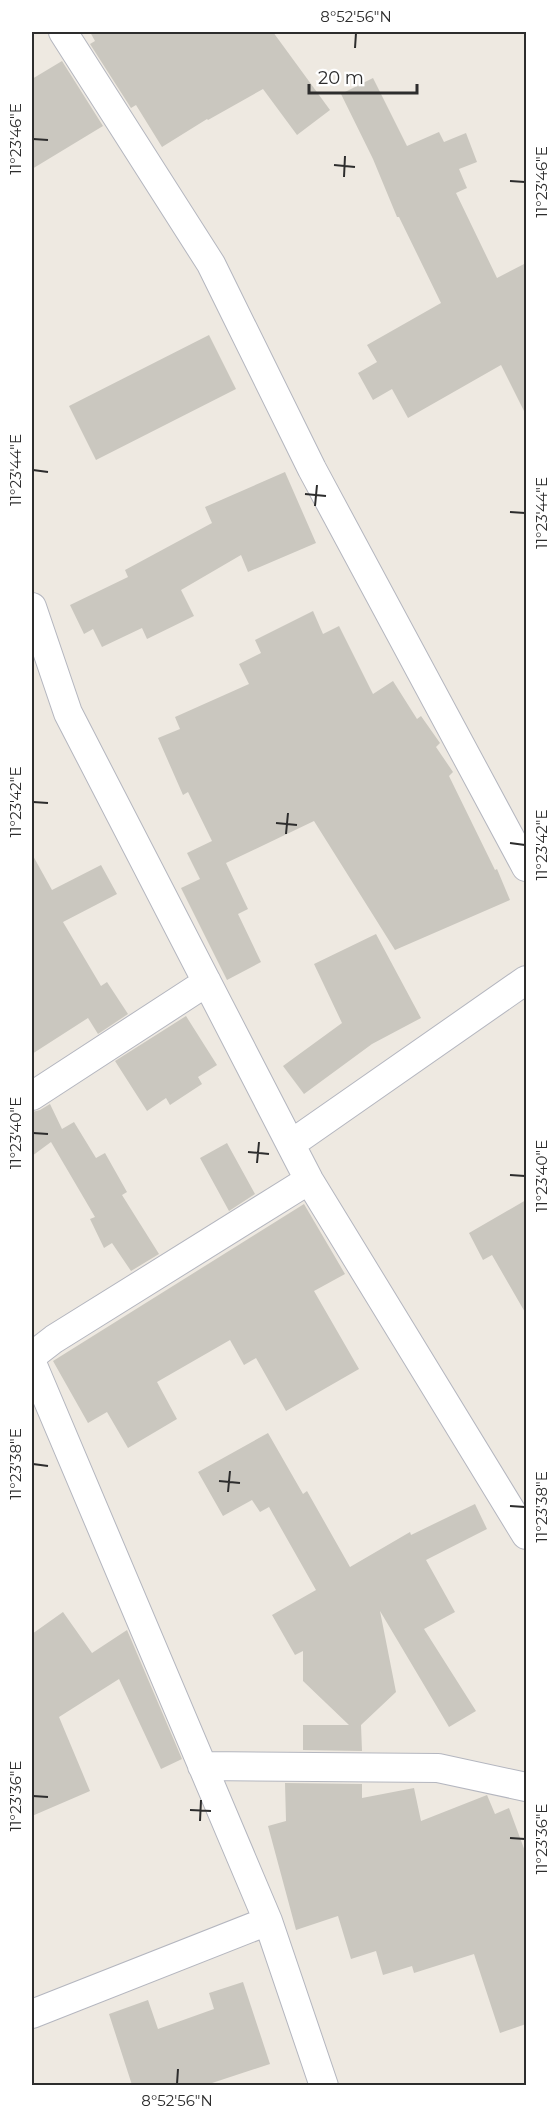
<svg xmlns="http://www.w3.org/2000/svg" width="558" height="2117" font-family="Montserrat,sans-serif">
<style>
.building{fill:#cac7bf}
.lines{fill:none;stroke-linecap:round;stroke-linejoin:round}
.minor-casing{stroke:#b4b6bf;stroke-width:30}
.minor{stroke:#fff;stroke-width:28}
.ticks{fill:none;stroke:#2d2d2d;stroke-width:2}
.neatline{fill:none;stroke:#2d2d2d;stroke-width:2}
.ticks-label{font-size:15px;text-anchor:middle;fill:#2d2d2d}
</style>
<rect width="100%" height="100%" fill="#eee9e1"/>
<!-- building -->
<path class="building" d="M 90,32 L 273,32 L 330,110 L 297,135 L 263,89 L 208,120 L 207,119 L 162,147 L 136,105 L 131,108 L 90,44 L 95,41 Z
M 62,61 L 103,126 L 32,169 L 32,79 Z
M 373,78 L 407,146 L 439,132 L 444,142 L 466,133 L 477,162 L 459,169 L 467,188 L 456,193 L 497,278 L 526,263 L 526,415 L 501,365 L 408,418 L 392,389 L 373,400 L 358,373 L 377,362 L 367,345 L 441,303 L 399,217 L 397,217 L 373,159 L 341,94 Z
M 209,335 L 236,389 L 96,460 L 69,406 Z
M 285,472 L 316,543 L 248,572 L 241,555 L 181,590 L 194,616 L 147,639 L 142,628 L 102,647 L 93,629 L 84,634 L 70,605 L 128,577 L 125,570 L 212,523 L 205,507 Z
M 313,611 L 323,634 L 339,626 L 373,694 L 393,681 L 417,719 L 421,716 L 440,743 L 436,747 L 453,772 L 449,776 L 495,870 L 497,869 L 510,900 L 395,950 L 314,821 L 226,863 L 248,909 L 238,914 L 261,962 L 227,980 L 181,888 L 200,879 L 187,853 L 212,841 L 188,792 L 183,795 L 158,738 L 180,729 L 175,717 L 249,684 L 239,664 L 261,653 L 255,640 Z
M 32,854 L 52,890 L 101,865 L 117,894 L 63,922 L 101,986 L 107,982 L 128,1014 L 98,1034 L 88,1018 L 32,1054 Z
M 376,934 L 421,1018 L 372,1044 L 304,1094 L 283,1066 L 342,1023 L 314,964 Z
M 186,1016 L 217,1065 L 198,1077 L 202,1084 L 170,1105 L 166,1098 L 147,1111 L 115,1061 Z
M 50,1104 L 62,1129 L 74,1122 L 96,1158 L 105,1153 L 127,1192 L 122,1195 L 159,1254 L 131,1271 L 112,1243 L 104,1248 L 90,1219 L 95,1217 L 51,1142 L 32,1156 L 32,1112 L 40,1110 Z
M 227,1143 L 255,1194 L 229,1211 L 200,1158 Z
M 526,1200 L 526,1314 L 492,1255 L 483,1260 L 469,1233 Z
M 304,1204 L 345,1274 L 314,1291 L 359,1369 L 286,1411 L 256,1358 L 244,1365 L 230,1340 L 157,1382 L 177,1419 L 128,1448 L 107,1412 L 88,1423 L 53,1361 Z
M 268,1433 L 303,1494 L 307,1491 L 350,1567 L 410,1532 L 411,1535 L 475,1504 L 487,1529 L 426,1560 L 455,1612 L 424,1629 L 476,1711 L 449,1727 L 380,1611 L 396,1692 L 361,1725 L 362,1751 L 303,1750 L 303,1725 L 349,1725 L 303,1681 L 303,1651 L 295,1655 L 272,1615 L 316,1590 L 269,1507 L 260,1512 L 252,1500 L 223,1516 L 198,1472 Z
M 63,1612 L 92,1653 L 127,1630 L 182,1759 L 161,1769 L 119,1679 L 59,1717 L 90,1791 L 32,1816 L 32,1634 Z
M 285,1783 L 362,1784 L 362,1798 L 414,1788 L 421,1821 L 487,1795 L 495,1814 L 509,1808 L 526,1854 L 526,2024 L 500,2033 L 474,1954 L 414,1973 L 412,1966 L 383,1975 L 376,1951 L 351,1959 L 338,1916 L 296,1930 L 268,1826 L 286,1821 Z
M 243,1982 L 270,2064 L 206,2085 L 132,2085 L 109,2014 L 148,2000 L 158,2029 L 214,2009 L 209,1993 Z"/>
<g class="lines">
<defs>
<path id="minor" d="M 63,32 L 211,264 L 312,469 L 526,867
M 32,607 L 68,713 L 309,1180 L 526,1535
M 32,1096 L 207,982
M 291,1144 L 526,980
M 32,1356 L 54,1339 L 309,1180
M 32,1363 L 268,1921 L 324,2086
M 202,1766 L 438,1768 L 526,1787
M 32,2014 L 268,1921"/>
</defs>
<!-- minor casing -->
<use href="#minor" class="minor-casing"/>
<!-- minor -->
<use href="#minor" class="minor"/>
</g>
<!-- ticks -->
<path class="ticks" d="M 355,48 L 356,33M 33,139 L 48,140M 334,165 L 355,167M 344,177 L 345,156M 510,181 L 525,182M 33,470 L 48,472M 305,494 L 326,496M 315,506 L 317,485M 510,512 L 525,513M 33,802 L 48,803M 276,823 L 297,825M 286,834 L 288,813M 510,843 L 525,845M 33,1133 L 48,1134M 248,1152 L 269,1154M 257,1163 L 259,1142M 510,1175 L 525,1176M 33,1464 L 48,1466M 219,1481 L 240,1483M 228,1492 L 230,1471M 510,1506 L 525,1507M 33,1796 L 48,1797M 190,1810 L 211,1811M 200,1821 L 201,1800M 510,1838 L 525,1839M 177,2084 L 178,2069"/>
<!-- border -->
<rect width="558" height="2117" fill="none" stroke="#ffffff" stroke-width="66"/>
<!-- scale -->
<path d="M309 84v9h108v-9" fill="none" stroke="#2d2d2d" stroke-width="3"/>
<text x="318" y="84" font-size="18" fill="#2d2d2d" stroke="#ffffff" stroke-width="4.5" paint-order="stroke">20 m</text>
<rect x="33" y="33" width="492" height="2051" class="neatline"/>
<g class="ticks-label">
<text x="356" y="22">8°52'56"N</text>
<text transform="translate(16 139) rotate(-90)" y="5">11°23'46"E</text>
<text transform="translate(542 182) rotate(-90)" y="5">11°23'46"E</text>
<text transform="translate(16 470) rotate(-90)" y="5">11°23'44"E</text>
<text transform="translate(542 513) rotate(-90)" y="5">11°23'44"E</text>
<text transform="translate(16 802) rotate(-90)" y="5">11°23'42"E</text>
<text transform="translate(542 845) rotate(-90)" y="5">11°23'42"E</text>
<text transform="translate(16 1133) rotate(-90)" y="5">11°23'40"E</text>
<text transform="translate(542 1176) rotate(-90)" y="5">11°23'40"E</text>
<text transform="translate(16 1464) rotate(-90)" y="5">11°23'38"E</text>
<text transform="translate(542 1507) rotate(-90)" y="5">11°23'38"E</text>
<text transform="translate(16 1796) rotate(-90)" y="5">11°23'36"E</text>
<text transform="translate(542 1839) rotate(-90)" y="5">11°23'36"E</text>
<text x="177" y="2106">8°52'56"N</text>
</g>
</svg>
